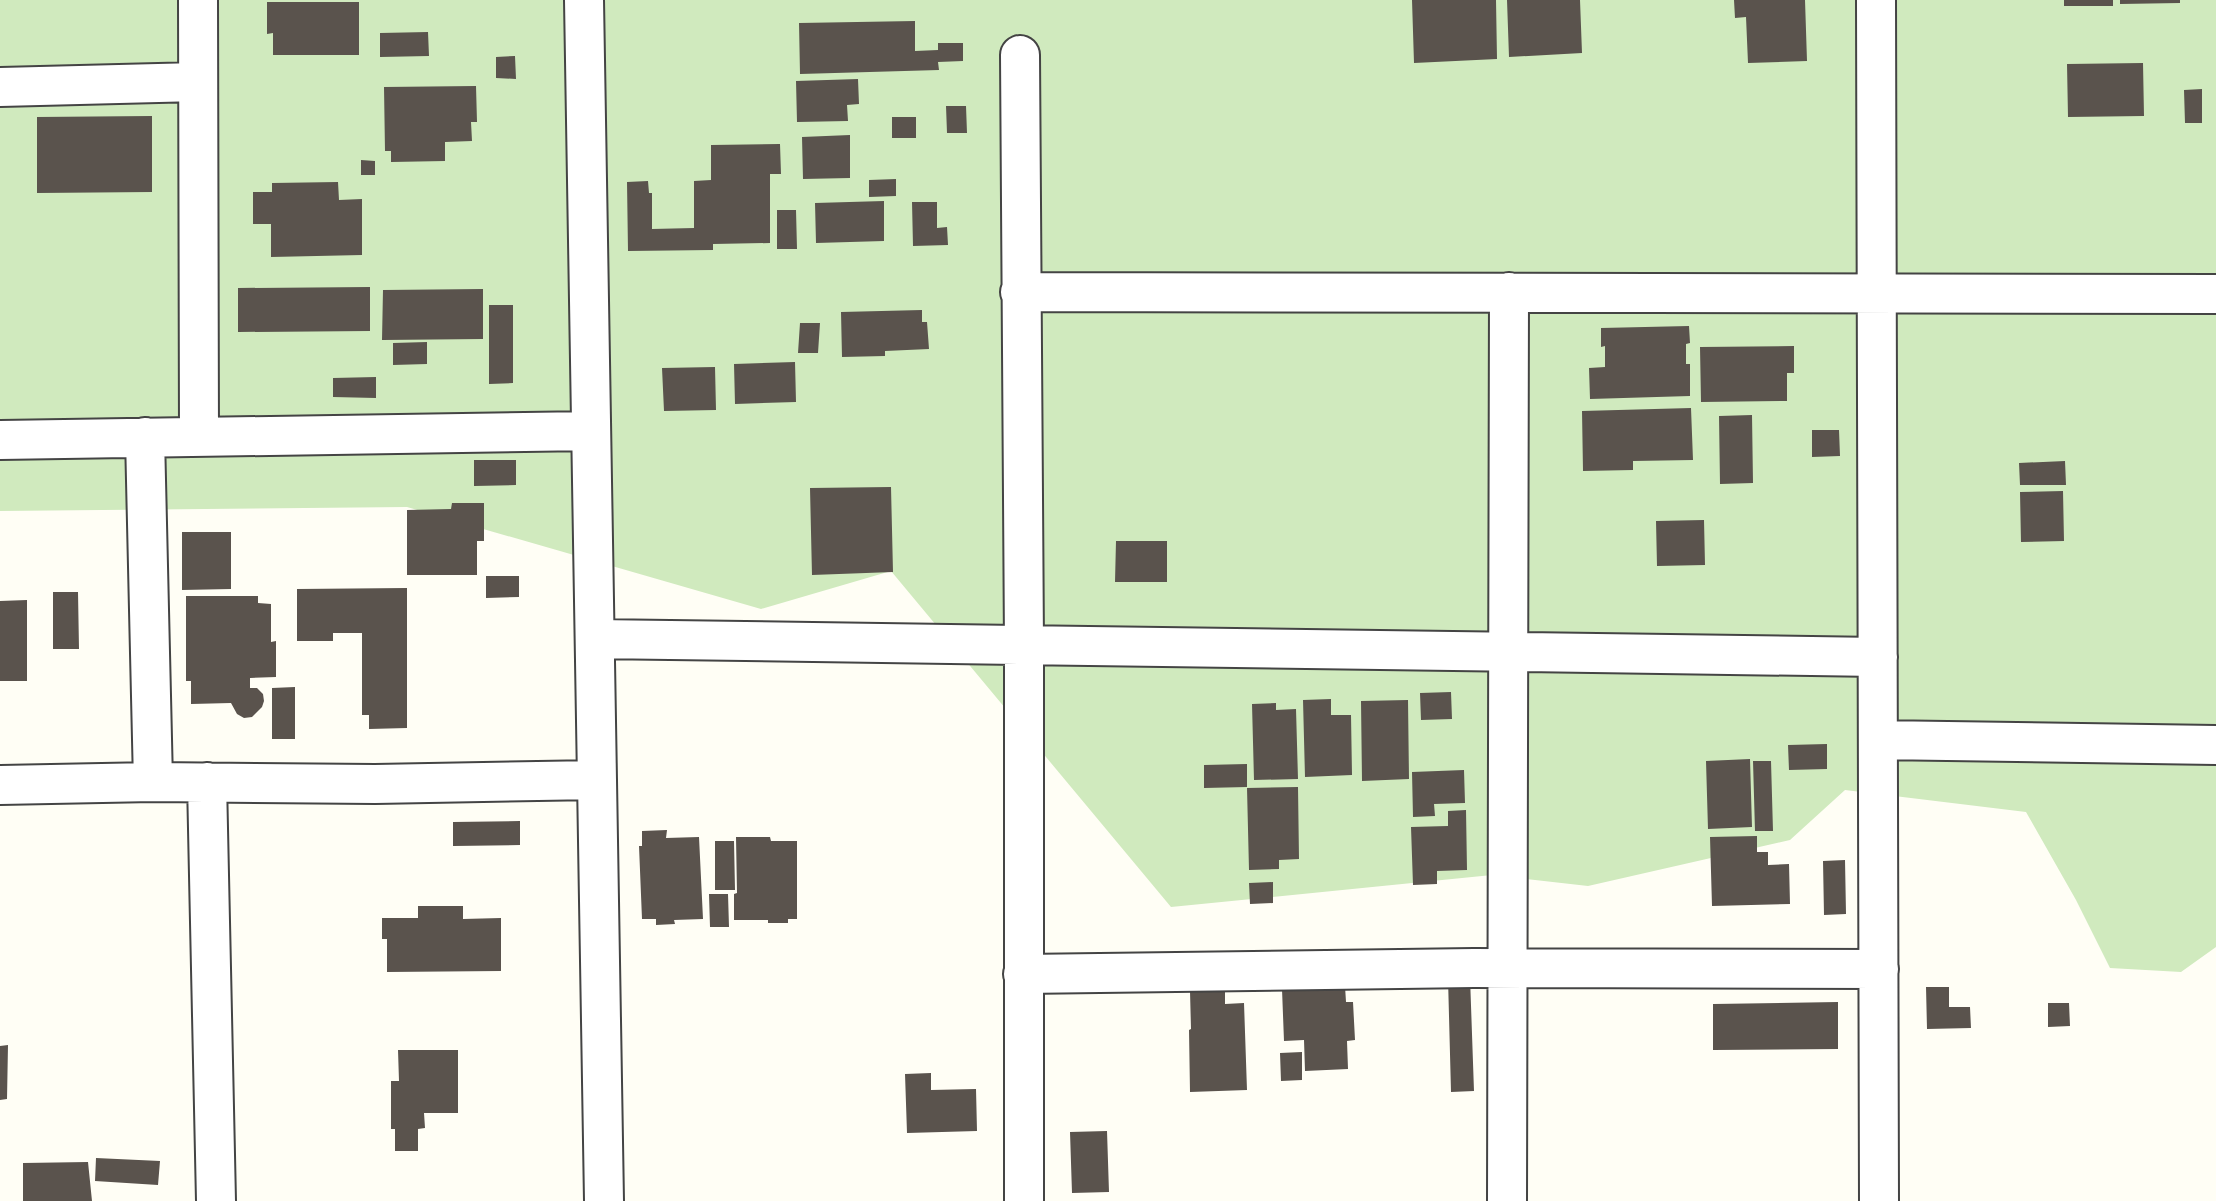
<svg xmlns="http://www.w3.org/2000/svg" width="2216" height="1201" font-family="'Source Serif 4',serif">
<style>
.green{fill:#d0eabe}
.building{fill:#5a534d}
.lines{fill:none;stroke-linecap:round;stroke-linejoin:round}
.street-casing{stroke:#444;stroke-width:42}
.street{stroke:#fff;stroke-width:38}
</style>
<rect width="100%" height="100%" fill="#fffef5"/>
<!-- green -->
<path class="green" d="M 0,0 L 2216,0 L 2216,947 L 2181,972 L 2110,968 L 2076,900 L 2026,812 L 1845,790 L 1790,840 L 1588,886 L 1492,875 L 1171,907 L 891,571 L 761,609 L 407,507 L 0,511 Z"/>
<!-- building -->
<path class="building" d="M 1412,0 L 1496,0 L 1497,59 L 1414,63 Z
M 1507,0 L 1580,0 L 1582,53 L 1509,57 Z
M 1734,0 L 1805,0 L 1807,61 L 1748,63 L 1746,17 L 1735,18 Z
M 2064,0 L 2113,0 L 2113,6 L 2064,6 Z
M 2120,0 L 2180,0 L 2180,3 L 2120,4 Z
M 267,2 L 359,2 L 359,55 L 273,55 L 273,33 L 267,34 Z
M 915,21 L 915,51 L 938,50 L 938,43 L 963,43 L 963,61 L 938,62 L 939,70 L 800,74 L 799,23 Z
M 428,32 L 429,56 L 380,57 L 380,33 Z
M 515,56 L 516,79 L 496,78 L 496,57 Z
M 2143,63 L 2144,116 L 2068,117 L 2067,64 Z
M 858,79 L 859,104 L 847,105 L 848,121 L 797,122 L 796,81 Z
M 476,86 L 477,122 L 471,122 L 472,141 L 445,142 L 445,161 L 391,162 L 391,151 L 385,151 L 384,87 Z
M 2202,89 L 2202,123 L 2185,123 L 2184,90 Z
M 946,106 L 966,106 L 967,133 L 947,133 Z
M 152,116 L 152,192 L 37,193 L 37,117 Z
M 892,117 L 916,117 L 916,138 L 892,138 Z
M 850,135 L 850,178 L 803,179 L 802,137 Z
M 780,144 L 781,174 L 770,174 L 770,243 L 713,244 L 713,250 L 628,251 L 627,182 L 648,181 L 649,193 L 652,193 L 652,229 L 694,228 L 694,181 L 711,180 L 711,145 Z
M 361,160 L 375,161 L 375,175 L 361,175 Z
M 896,179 L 896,196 L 869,197 L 869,180 Z
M 338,182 L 339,200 L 362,199 L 362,255 L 271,257 L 271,224 L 253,224 L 253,192 L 272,192 L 272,183 Z
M 884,201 L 884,241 L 816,243 L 815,203 Z
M 912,202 L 937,202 L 937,228 L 947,227 L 948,245 L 913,246 Z
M 777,210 L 796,210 L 797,249 L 777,249 Z
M 370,287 L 370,331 L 238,332 L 238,288 Z
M 483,289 L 483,339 L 382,340 L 383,290 Z
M 489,305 L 513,305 L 513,383 L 489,384 Z
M 922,310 L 922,322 L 927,322 L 929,349 L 885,351 L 885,356 L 842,357 L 841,312 Z
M 800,323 L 820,323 L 818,353 L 798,353 Z
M 1689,326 L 1690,343 L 1686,344 L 1686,364 L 1690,364 L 1690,396 L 1590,399 L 1589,368 L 1605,367 L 1605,346 L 1601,347 L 1601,328 Z
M 427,342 L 427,364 L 393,365 L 393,343 Z
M 1794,346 L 1794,373 L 1787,373 L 1787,401 L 1701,402 L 1700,347 Z
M 795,362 L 796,402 L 735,404 L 734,364 Z
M 715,367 L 716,410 L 664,411 L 662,368 Z
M 376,377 L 376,398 L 333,397 L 333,378 Z
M 1691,408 L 1693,460 L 1633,461 L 1633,470 L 1583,471 L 1582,411 Z
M 1752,415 L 1753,483 L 1720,484 L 1719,416 Z
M 1812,430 L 1839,430 L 1840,456 L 1812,457 Z
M 474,460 L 516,460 L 516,485 L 474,486 Z
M 2065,461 L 2066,485 L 2020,485 L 2019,463 Z
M 891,487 L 893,572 L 812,575 L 810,488 Z
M 2063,491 L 2064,541 L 2021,542 L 2020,492 Z
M 452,503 L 484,503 L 484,541 L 477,541 L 477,575 L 407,575 L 407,510 L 451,509 Z
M 1704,520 L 1705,565 L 1657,566 L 1656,521 Z
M 182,532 L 231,532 L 231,589 L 182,590 Z
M 1116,541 L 1167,541 L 1167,582 L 1115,582 Z
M 486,576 L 519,576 L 519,597 L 486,598 Z
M 407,588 L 407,728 L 369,729 L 369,715 L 362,715 L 362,633 L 333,633 L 333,641 L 297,641 L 297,589 Z
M 53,592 L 78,592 L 79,649 L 53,649 Z
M 186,596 L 258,596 L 258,603 L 271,604 L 271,642 L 276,641 L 276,677 L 250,678 L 250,688 L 257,688 L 263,694 L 264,701 L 262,707 L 252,717 L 244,718 L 237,714 L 231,703 L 191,704 L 191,681 L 186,681 Z
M 27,600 L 27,681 L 0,681 L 0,601 Z
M 295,687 L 295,739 L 272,739 L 272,688 Z
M 1451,692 L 1452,719 L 1421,720 L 1420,693 Z
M 1331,699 L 1331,715 L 1351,715 L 1352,775 L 1305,777 L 1303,700 Z
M 1408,700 L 1409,779 L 1362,781 L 1361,701 Z
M 1276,703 L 1276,710 L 1296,709 L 1298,779 L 1254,780 L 1252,704 Z
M 1827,744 L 1827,769 L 1789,770 L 1788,745 Z
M 1750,759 L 1752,827 L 1708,829 L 1706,761 Z
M 1753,761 L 1771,761 L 1773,831 L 1755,831 Z
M 1247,764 L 1247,787 L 1204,788 L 1204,765 Z
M 1464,770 L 1465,803 L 1434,804 L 1435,816 L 1413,817 L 1412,772 Z
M 1298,787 L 1299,859 L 1279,860 L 1279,869 L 1249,870 L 1247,788 Z
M 1466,810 L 1467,870 L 1437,871 L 1437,884 L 1413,885 L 1411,827 L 1448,826 L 1448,811 Z
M 520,821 L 520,845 L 453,846 L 453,822 Z
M 667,830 L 666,838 L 699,837 L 703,919 L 674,920 L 675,924 L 656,925 L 656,919 L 642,919 L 639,846 L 642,846 L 642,831 Z
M 1757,836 L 1757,852 L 1768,852 L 1768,865 L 1789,864 L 1790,904 L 1712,906 L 1710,837 Z
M 736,837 L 770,837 L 771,841 L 797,841 L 797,919 L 788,919 L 788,923 L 768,923 L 768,920 L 734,920 L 734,894 L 737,893 Z
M 715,841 L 734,841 L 735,890 L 715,890 Z
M 1845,860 L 1846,914 L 1824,915 L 1823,861 Z
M 1273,882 L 1273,903 L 1250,904 L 1249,883 Z
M 709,894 L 728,894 L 729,927 L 710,927 Z
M 418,906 L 463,906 L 463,919 L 501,918 L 501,971 L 387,972 L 387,939 L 382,939 L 382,918 L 418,918 Z
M 1470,977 L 1474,1091 L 1451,1092 L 1448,978 Z
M 1345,986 L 1346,1002 L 1353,1002 L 1355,1040 L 1347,1041 L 1348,1069 L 1305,1071 L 1304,1040 L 1284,1041 L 1282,989 Z
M 1926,987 L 1949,987 L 1949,1007 L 1970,1007 L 1971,1028 L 1927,1029 Z
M 1225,990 L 1225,1004 L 1244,1003 L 1247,1090 L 1190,1092 L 1189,1030 L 1191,1029 L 1190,991 Z
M 1838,1002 L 1838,1049 L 1713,1050 L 1713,1004 Z
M 2048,1003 L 2069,1003 L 2070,1026 L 2048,1027 Z
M 8,1045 L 7,1099 L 0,1100 L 0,1046 Z
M 398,1050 L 458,1050 L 458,1113 L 424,1113 L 425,1128 L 418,1129 L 418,1151 L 395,1151 L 395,1129 L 391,1129 L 391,1081 L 399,1081 Z
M 1302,1052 L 1302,1080 L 1281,1081 L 1280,1053 Z
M 931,1073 L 931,1090 L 976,1089 L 977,1131 L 907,1133 L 905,1074 Z
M 1107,1131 L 1109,1192 L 1072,1193 L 1070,1132 Z
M 96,1158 L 160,1161 L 158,1185 L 95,1181 Z
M 88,1162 L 92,1201 L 23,1201 L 23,1163 Z"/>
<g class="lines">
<defs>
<path id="street" d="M 198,0 L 199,437
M 584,0 L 604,1201
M 1876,0 L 1879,1201
M 1020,55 L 1024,645 L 1024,1201
M 0,87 L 198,82
M 1020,292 L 2216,294
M 145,437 L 153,782
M 0,440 L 591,431
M 595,639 L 1878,657
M 1878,740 L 2216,745
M 207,782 L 216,1201
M 0,785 L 153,782 L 375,784 L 597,780
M 1023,974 L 1474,968 L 1879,969
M 1507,1201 L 1509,292"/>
</defs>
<!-- street casing -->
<use href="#street" class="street-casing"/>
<!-- street -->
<use href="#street" class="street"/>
</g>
</svg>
